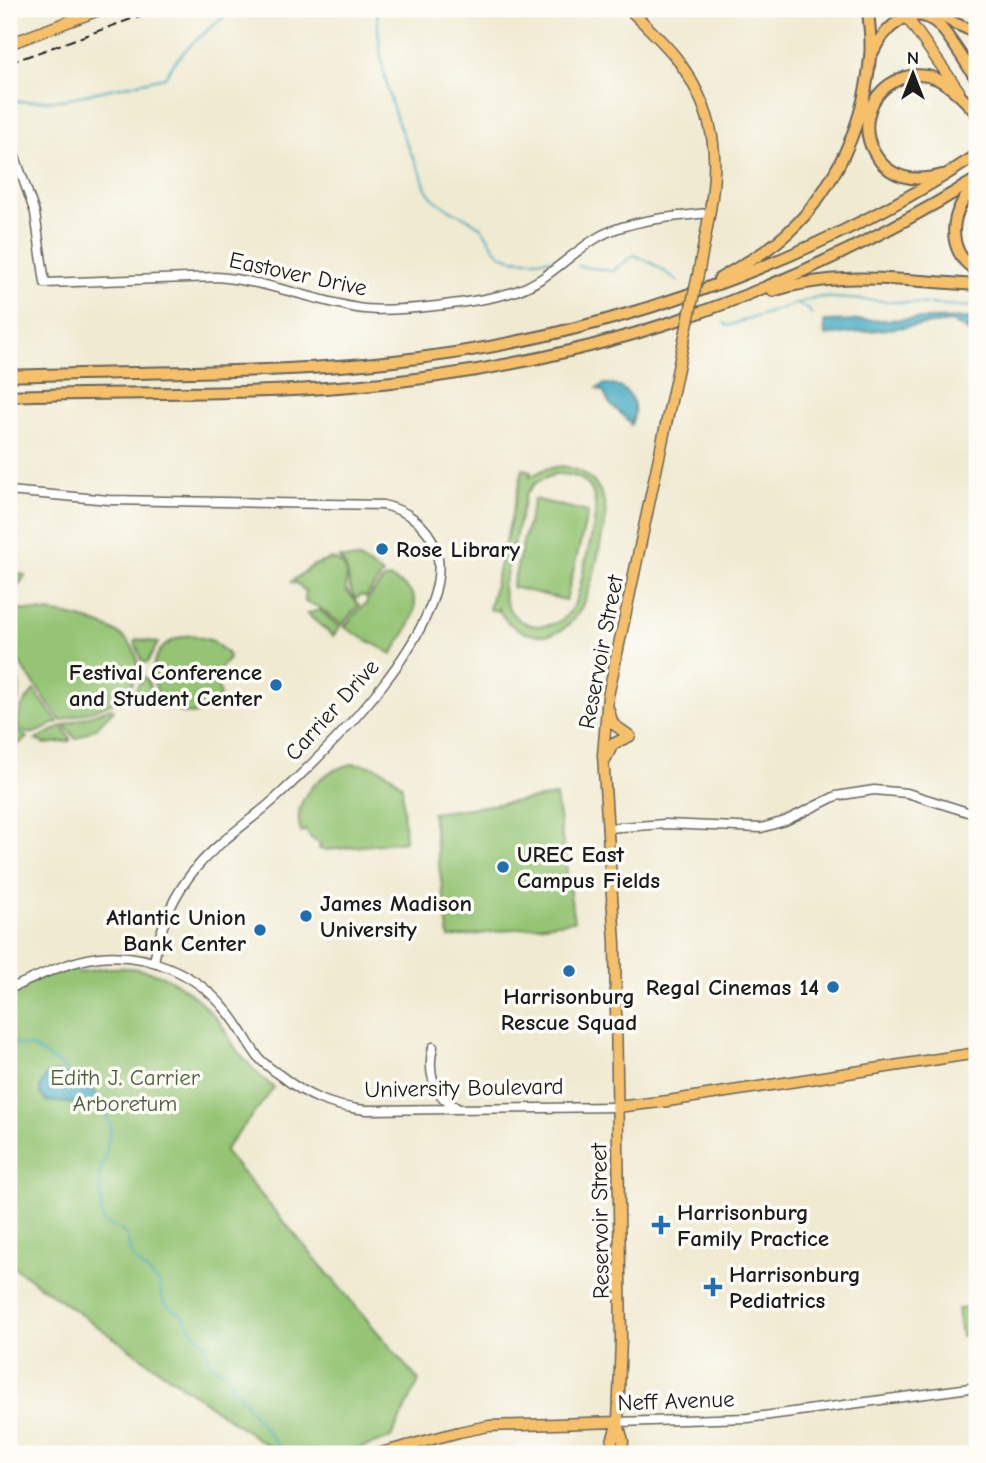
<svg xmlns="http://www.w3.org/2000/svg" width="986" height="1463" font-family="'Comic Neue',sans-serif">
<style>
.green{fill:#95c474;stroke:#587048;stroke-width:2;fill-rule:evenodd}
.water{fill:#40a8c0;stroke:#2e626e;stroke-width:2}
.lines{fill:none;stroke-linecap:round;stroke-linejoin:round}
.stream{stroke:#40a8c0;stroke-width:2}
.minor-casing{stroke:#66645b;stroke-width:11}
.major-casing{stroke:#66645b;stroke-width:13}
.highway-casing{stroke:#66645b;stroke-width:14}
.minor{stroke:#fff;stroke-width:8}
.major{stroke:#f6c06b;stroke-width:10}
.highway{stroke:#f6c06b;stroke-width:10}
.rail{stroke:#1c1c1c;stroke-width:2;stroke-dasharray:10 5;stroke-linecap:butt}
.major-bridge-casing{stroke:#66645b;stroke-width:13;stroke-linecap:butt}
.major-bridge{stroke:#f6c06b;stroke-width:10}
.poi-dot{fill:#1f6fb2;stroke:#fdfcf7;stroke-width:2.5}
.labels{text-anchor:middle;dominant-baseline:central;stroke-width:7;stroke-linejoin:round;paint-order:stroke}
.street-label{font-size:23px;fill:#1c1c1c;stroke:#fdfcf7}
.poi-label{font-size:23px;font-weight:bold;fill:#1c1c1c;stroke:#fdfcf7;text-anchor:start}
.park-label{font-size:23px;fill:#4c5f3f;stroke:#fdfcf7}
</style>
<rect width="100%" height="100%" fill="#fdfcf7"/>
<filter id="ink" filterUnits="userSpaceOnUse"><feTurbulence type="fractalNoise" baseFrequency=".0143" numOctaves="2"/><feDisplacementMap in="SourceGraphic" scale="14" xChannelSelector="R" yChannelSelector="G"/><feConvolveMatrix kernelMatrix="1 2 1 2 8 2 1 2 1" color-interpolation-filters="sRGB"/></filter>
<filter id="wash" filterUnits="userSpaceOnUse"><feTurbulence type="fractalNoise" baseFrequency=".00686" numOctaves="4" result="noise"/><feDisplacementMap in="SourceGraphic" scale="28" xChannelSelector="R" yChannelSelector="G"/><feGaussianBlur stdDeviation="1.57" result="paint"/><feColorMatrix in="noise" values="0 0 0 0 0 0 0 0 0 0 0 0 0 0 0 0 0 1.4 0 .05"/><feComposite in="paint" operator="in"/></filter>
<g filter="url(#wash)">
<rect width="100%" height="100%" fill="#f0ead1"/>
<!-- green -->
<path class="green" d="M 562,466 C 592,471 609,493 605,523 C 595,562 589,647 530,634 C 516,631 504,621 498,608 L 497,611 L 489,609 L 523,469 L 531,471 L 530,477 L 545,469 ZM 555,474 C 612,472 594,525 586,559 C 580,583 579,619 549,625 C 540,627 531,626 523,622 C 509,615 504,602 503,587 L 526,494 L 535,483 Z
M 534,499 L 588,512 L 566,600 L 512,587 Z
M 339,558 L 359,559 L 383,574 L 366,597 L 361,595 L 356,599 C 344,586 354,573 339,558 Z
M 331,559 C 348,562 347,576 346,590 L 359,605 L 342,625 L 317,606 L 305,602 L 305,591 L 298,584 L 291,582 L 312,566 Z
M 9,572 L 25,575 L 21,582 L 9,593 Z
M 390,578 C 397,582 408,586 412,594 C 423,611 401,639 392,654 C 376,645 360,637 344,627 L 362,606 L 366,604 L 367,600 L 383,580 Z
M 9,610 C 43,609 145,619 137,670 C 135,682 127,694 117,700 C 100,710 78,714 61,721 L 9,649 Z
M 319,610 L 340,627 L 333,636 L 307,614 Z
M 192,635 L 213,641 L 228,654 L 229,659 C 204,684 225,684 219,704 C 160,745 119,644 192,635 Z
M 137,639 L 158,643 L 147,663 L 142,661 L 135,642 Z
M 9,658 C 24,684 22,697 9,724 Z
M 144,677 L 147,679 L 154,698 L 152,700 L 133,699 L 130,697 Z
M 34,690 L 58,722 C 42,729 27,743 17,723 L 21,708 Z
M 111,708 L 114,710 L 97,727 L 76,739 L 64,725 Z
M 62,726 L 70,738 L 70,741 L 45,744 L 35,740 Z
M 15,727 L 27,738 L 9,751 L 9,739 Z
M 353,764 C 374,764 388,770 402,786 L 405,841 L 328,850 L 319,849 L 320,844 L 311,838 L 305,830 L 301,832 C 290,797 323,770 353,764 Z
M 556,796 L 574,921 L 449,938 L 432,813 Z
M 69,965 L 79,973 C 137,959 176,972 215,1017 C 224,1026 229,1039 236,1049 C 247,1064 260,1076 274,1088 L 224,1151 L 419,1381 L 391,1438 L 343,1454 L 279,1454 L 9,1264 L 9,989 Z
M 977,1307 L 977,1333 L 961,1336 L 957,1309 Z"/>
<!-- water -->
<path class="water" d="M 977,318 L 977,341 L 963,327 L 951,322 L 825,336 L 824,321 Z
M 605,384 C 627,384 641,403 631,425 L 629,421 L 609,403 L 604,392 L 597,388 Z
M 58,1072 L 90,1086 L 100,1100 L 91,1105 L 46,1101 L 40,1094 L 40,1087 L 46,1075 Z"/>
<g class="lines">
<!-- stream -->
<path class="stream" d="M 377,9 C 379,68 391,117 419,169 C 425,179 422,187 432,197 C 445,210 464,215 478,225 C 490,234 492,252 506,257 C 520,263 543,258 559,260
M 9,102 L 61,100 L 165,77 C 181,48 209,31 232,9
M 578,266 L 613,271 L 634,255 L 653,264 L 678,281
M 797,304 L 808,309 L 812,315
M 724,323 L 727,326 L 817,297 L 977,307
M 9,1041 C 17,1045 23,1045 31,1047 C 43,1052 56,1063 67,1070 L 70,1079
M 96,1103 L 101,1104 L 111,1126 L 104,1162 L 99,1174 L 102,1221 C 108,1227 116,1227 122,1231 C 131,1237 127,1248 132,1256 C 139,1267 152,1274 160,1284 C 162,1305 164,1304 181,1314 C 186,1317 188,1323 191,1328 C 203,1345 206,1336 209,1362 L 225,1375
M 228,1380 L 284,1454"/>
</g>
</g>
<g filter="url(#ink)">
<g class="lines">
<defs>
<path id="minor" d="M 9,139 L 35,213 L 45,283 L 217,277 C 265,281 310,299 357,308 C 390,314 484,302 516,291 C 549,280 570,253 600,236 C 629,220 676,216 709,213
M 9,491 L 109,500 L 383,505 C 406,510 426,524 435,546 C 462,620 327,751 277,797 C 251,821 220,840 197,867 C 173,894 160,927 154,962
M 607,828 L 665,824 L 761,828 L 785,821 L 836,796 L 874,790 L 907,793 L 977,815
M 9,989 C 37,977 68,961 99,957 C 147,952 196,973 226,1010 C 239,1024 247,1043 259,1058 C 265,1065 273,1070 280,1075 C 306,1096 332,1107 367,1110 L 617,1107
M 433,1047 C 427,1071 433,1096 456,1107
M 618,1422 L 748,1418 L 977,1387"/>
<path id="major" d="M 629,9 C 645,25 663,41 677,59 C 732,133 714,188 699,270
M 901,9 L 959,91
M 9,44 L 102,9
M 608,708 L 613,724 L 630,736
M 606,758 L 613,744 L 630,736
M 617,1107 L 668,1101 L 977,1053
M 618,1423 L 623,1441 L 622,1454
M 377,1454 L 459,1432 L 489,1426 L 618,1422
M 611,1454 L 612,1441 L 618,1422 L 621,1339 L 615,943 L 603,755 L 608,696 L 684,340"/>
<path id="highway" d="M 934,9 L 952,22 L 977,33
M 872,54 C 883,29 912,0 939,25 C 953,41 965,62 977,80
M 942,175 C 930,178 917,180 905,177 C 878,170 862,140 869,114 C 876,85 909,67 937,79 C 953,87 966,101 977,114
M 977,186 C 949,207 944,252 977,271
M 719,279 C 734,270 750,261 765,251 C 827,208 864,131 870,57 C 872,42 869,25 868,9
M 773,291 C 839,270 910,281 977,285
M 9,376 C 137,371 266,375 394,361 C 596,339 807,266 977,155
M 9,396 C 123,391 238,396 352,386 C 584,366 778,300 977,179"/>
</defs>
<!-- minor casing -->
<use href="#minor" class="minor-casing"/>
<!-- major casing -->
<use href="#major" class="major-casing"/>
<!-- highway casing -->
<use href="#highway" class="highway-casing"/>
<!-- minor -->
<use href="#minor" class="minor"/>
<!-- major -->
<use href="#major" class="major"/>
<!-- highway -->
<use href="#highway" class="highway"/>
<!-- rail -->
<path class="rail" d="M 9,63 L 159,9"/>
<defs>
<path id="major-bridge" d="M 684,340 L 699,270"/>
</defs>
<!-- major-bridge casing -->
<use href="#major-bridge" class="major-bridge-casing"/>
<!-- major-bridge -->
<use href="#major-bridge" class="major-bridge"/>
</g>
</g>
<!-- markers -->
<g class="poi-dot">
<circle cx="382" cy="549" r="7"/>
<circle cx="276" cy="685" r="7"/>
<circle cx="503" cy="867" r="7"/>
<circle cx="306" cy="916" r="7"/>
<circle cx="260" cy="930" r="7"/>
<circle cx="569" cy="971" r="7"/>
<circle cx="833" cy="987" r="7"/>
<path d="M657.5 1214.5h7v7h7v7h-7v7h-7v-7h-7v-7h7z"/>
<path d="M709.5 1276.5h7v7h7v7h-7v7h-7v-7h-7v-7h7z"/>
</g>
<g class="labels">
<!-- street labels -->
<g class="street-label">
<text transform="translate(298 274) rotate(12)">Eastover Drive</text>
<text transform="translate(601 652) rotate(-79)">Reservoir Street</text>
<text transform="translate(332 710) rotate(-48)">Carrier Drive</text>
<text transform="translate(464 1088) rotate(-1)">University Boulevard</text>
<text transform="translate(600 1221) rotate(-91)">Reservoir Street</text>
<text transform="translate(676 1401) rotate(-2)">Neff Avenue</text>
</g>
<!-- poi labels -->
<g class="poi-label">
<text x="396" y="549">Rose Library</text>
<text x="262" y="672" text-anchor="end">Festival Conference<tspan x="262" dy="26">and Student Center</tspan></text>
<text x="517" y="854">UREC East<tspan x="517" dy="26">Campus Fields</tspan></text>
<text x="320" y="903">James Madison<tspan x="320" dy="26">University</tspan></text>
<text x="246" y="917" text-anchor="end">Atlantic Union<tspan x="246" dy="26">Bank Center</tspan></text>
<text x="819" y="987" text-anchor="end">Regal Cinemas 14</text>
<text x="569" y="996" text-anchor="middle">Harrisonburg<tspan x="569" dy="26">Rescue Squad</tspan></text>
<text x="677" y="1212">Harrisonburg<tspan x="677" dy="26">Family Practice</tspan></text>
<text x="729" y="1274">Harrisonburg<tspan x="729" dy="26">Pediatrics</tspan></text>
</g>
<!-- park labels -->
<g class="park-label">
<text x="125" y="1077">Edith J. Carrier<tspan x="125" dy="26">Arboretum</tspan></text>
</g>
</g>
<!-- margin -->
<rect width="986" height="1463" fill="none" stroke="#fdfcf7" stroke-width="35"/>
<!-- north arrow -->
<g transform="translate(913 74)" stroke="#fdfcf7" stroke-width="5" paint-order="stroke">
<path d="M0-5L12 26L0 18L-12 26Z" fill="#1c1c1c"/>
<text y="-10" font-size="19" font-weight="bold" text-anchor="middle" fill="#1c1c1c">N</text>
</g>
</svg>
